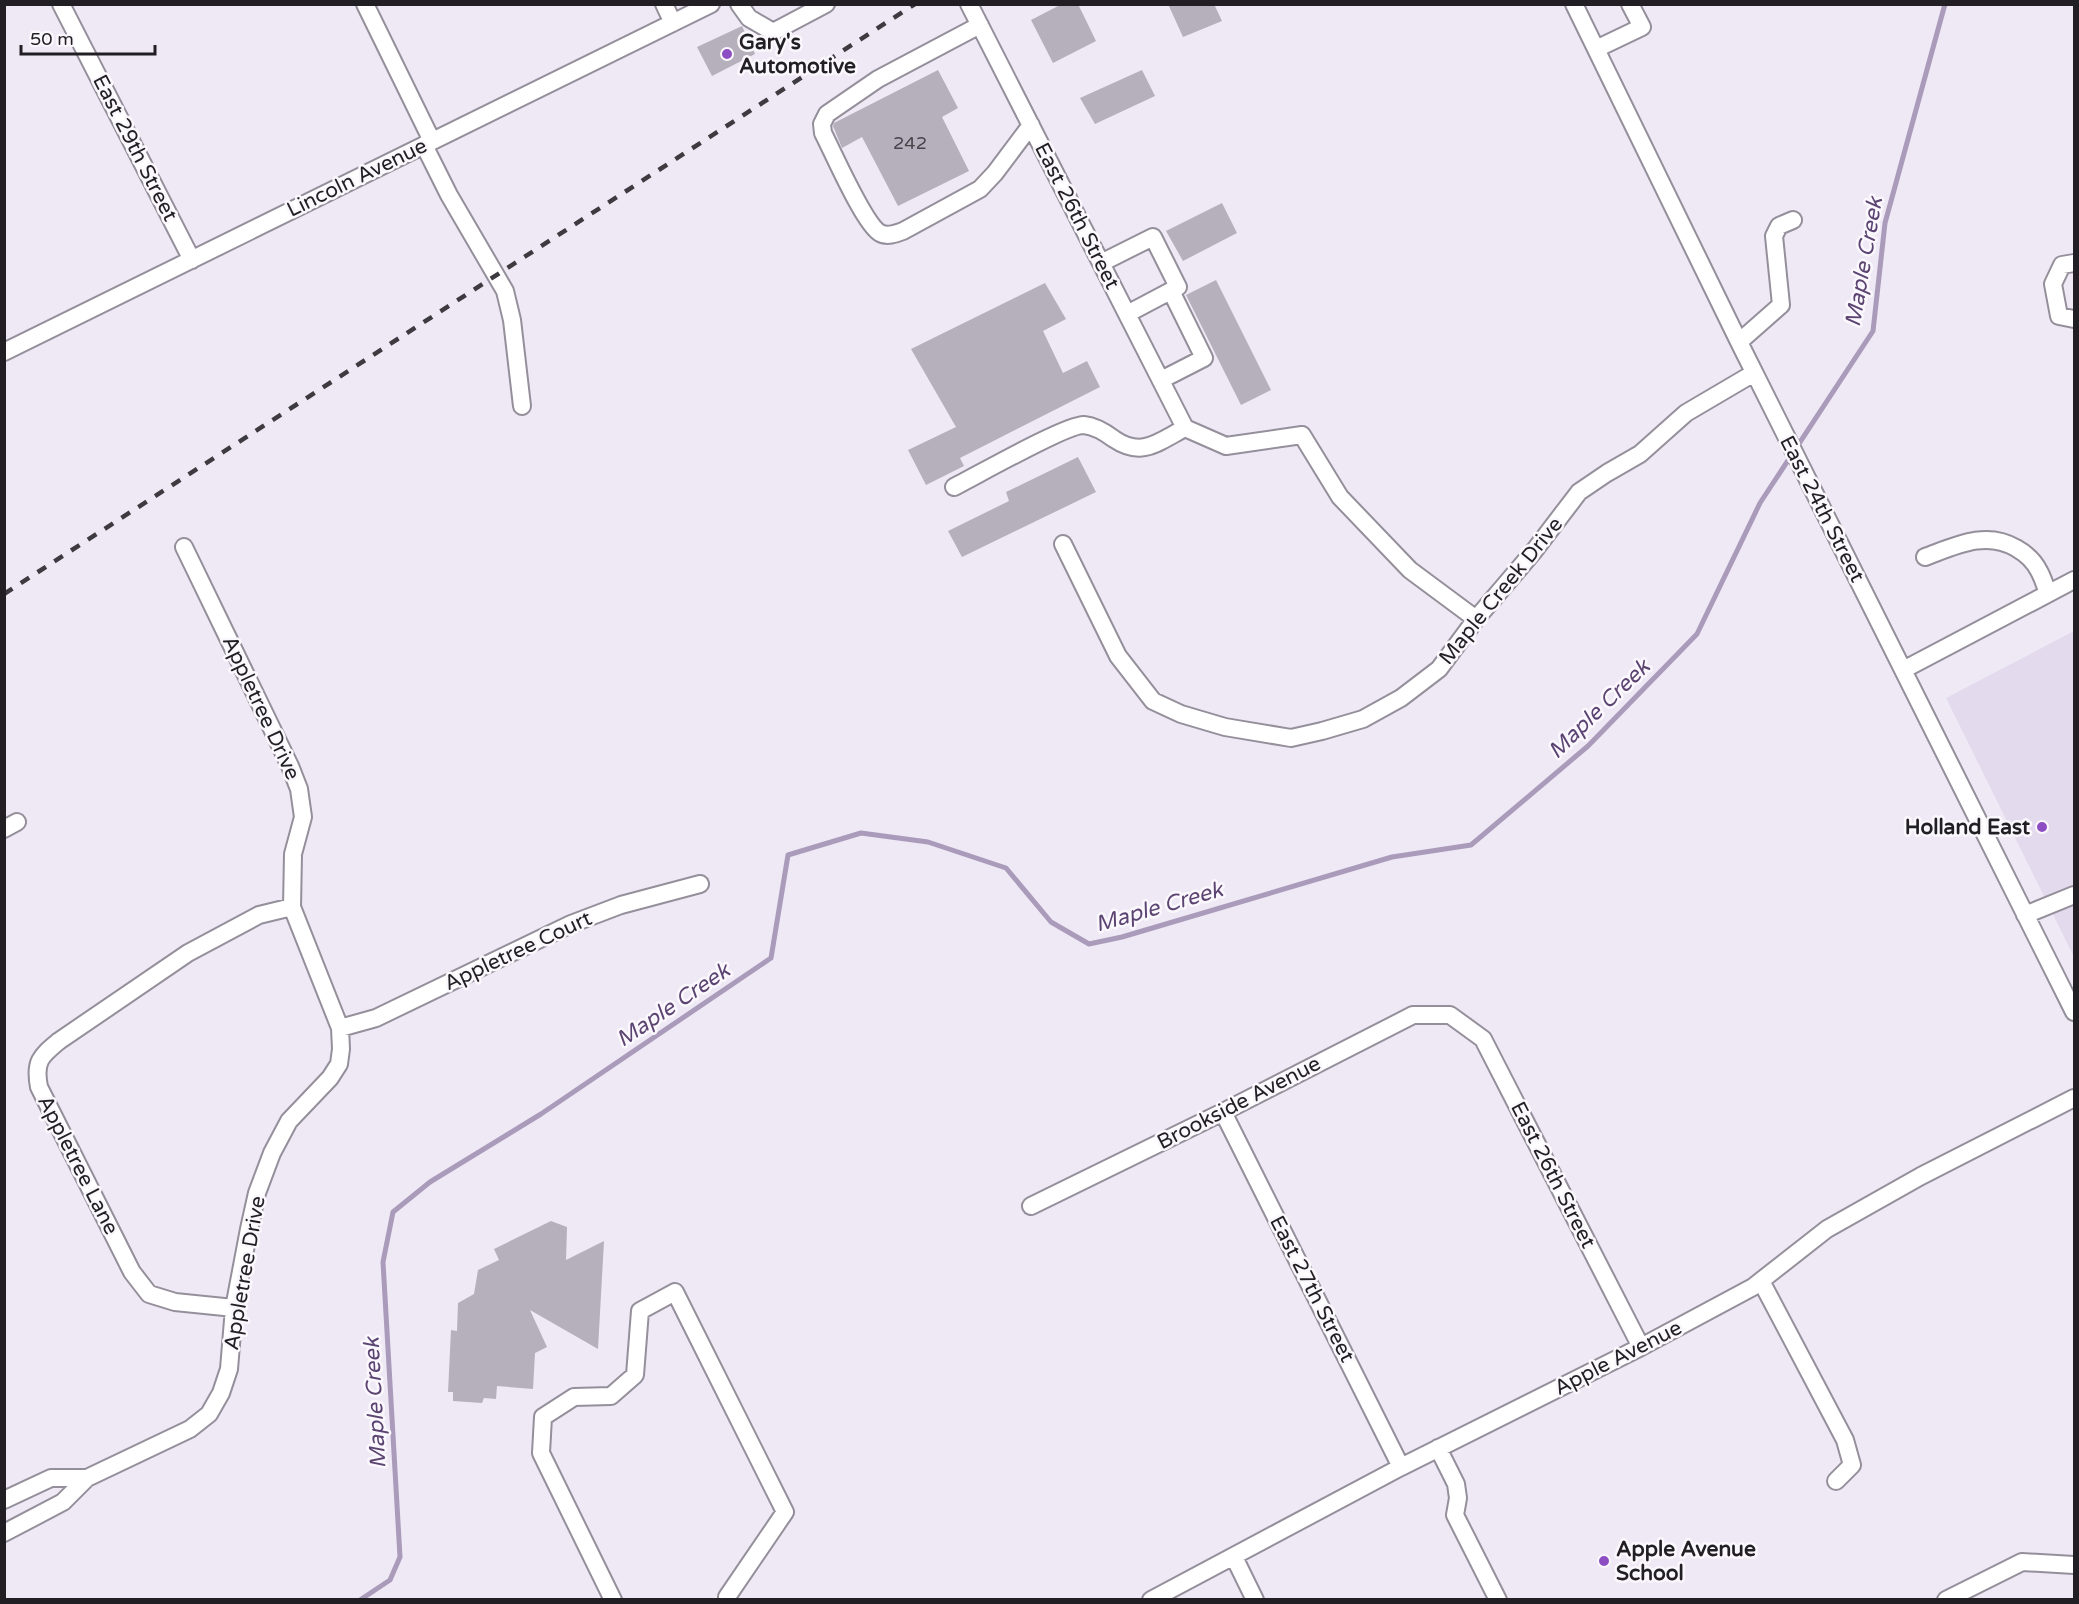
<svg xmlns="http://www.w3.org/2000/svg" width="2079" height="1604" font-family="'Varela Round',sans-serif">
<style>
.built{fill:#e3daed}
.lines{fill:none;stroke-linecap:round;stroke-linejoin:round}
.stream{stroke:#aa9bbb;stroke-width:5}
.building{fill:#b5b0bb}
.minor-casing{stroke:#948f9a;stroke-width:20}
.minor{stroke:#fff;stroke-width:16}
.rail{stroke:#3d3b40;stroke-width:4.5;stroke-dasharray:10 10;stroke-linecap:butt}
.poi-dot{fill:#8d4ec3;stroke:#fbf8fd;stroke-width:2}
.labels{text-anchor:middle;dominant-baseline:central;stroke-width:5;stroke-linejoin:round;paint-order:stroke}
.number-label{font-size:18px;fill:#464349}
.poi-label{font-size:21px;font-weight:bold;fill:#211f23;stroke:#fbf8fd;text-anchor:start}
.street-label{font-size:21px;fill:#211f23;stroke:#fbf8fd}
.water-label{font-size:22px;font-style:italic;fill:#5b4472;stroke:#fbf8fd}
</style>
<rect width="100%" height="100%" fill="#efe9f6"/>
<!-- built -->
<path class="built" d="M 2074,631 L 2074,957 L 1946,698 Z"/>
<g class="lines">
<!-- stream -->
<path class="stream" d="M 360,1600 L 390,1580 L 400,1557 L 383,1262 L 393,1212 L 430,1182 L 541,1114 L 771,958 L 788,855 L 861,833 L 928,842 L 1006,868 L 1051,922 L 1089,944 L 1122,937 L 1392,857 L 1471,845 L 1588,746 L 1697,634 L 1760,503 L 1873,331 L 1885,223 L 1945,4"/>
</g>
<!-- building -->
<path class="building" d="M 1062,4 L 1078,4 L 1096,41 L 1053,63 L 1031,20 Z
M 1168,4 L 1214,4 L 1222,21 L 1183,37 Z
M 742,26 L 755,54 L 712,76 L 697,47 Z
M 938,70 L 958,108 L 942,117 L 969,171 L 898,206 L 862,137 L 842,148 L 833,126 L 834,123 Z
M 1142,70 L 1155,96 L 1095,124 L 1080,98 Z
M 1222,203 L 1237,233 L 1183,261 L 1166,231 Z
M 1216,280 L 1271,390 L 1241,405 L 1186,295 Z
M 1045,283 L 1066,319 L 1043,331 L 1063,373 L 1087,361 L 1100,387 L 960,458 L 964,466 L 926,485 L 908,450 L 956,427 L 911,349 Z
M 1078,457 L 1096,492 L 962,557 L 948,531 L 1009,501 L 1006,492 Z
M 551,1221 L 567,1227 L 566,1260 L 604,1241 L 598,1349 L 530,1310 L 547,1347 L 535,1353 L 533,1389 L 497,1386 L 496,1399 L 484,1398 L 482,1403 L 453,1401 L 453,1392 L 448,1392 L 451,1330 L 457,1331 L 458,1303 L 474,1294 L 478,1270 L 499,1260 L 494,1249 Z"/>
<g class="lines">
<defs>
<path id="minor" d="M 61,4 L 192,260
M 365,4 L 432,141
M 664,4 L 673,23
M 739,4 L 749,18 L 773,32 L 826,4
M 969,4 L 1185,428
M 1574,4 L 1739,342 L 2074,1012
M 980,25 L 878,79 L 827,114 L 822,124 L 823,133 C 833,152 864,224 880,233 C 887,237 895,234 903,231 L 980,189 L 995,173 L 1031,125
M 1596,49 L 1642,27 L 1630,4
M 424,145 L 449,195 L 505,291 L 512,320 L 522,406
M 1101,263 L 1153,237 L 1178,287 L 1127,314
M 2074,263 L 2062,265 L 2053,284 L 2059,316 L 2074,319
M 1739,342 L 1781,305 L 1774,236 L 1779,226 L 1793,220
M 4,352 L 711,4
M 1161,380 L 1204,358 L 1171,291
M 1185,428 L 1226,446 L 1302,435 L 1340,497 L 1410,570 L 1476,619
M 954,487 C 976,476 1067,424 1084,425 C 1094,426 1106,433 1114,439 C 1142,458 1158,442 1185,428
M 1063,544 L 1118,656 L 1153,701 L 1181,714 L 1225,727 L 1291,738 L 1322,731 L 1363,719 L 1401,698 L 1439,669 L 1476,619 L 1534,551 L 1579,492 L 1607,473 L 1640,454 L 1686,413 L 1754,373
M 1925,557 C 1955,546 1986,530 2016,548 C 2025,553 2034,561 2039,571 C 2043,578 2045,586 2048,593
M 1903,670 L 2074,580
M 4,829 L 17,822
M 2025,915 L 2074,895
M 340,1028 L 376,1018 L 571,924 L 621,905 L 700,884
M 1223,1112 L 1401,1467
M 1031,1206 L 1223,1112 L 1413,1015 L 1450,1015 L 1483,1039 L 1641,1347
M 1761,1281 L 1845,1440 L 1852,1465 L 1836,1481
M 234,1308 L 175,1302 L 149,1294 L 132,1272 L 39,1087 C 34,1061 41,1056 59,1041 L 188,953 L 259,915 L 292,907
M 1438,1448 L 1456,1484 L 1458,1498 L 1455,1515 L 1498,1600
M 4,1500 L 51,1478 L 87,1478
M 4,1533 L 63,1502 L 87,1478 L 190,1429 L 209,1414 L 221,1393 L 229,1369 L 234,1308 L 249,1229 L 257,1193 L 272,1153 L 289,1121 L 330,1078 L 339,1064 L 341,1049 L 340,1028 L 292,907 L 293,854 L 303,817 L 299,789 L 290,766 L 184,547
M 1234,1557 L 1255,1600
M 613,1600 L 541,1453 L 543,1417 L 574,1397 L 611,1396 L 635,1375 L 640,1311 L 675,1292 L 785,1512 L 727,1597 L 728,1600
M 1151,1600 L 1401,1467 L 1641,1347 L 1753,1287 L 1827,1229 L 1921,1176 L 2074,1098
M 1946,1600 L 2022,1562 L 2074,1565"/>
</defs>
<!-- minor casing -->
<use href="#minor" class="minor-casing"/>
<!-- minor -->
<use href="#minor" class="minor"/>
<!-- rail -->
<path class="rail" d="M 4,594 L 915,4"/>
</g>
<!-- markers -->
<g class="poi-dot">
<circle cx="727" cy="54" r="6"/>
<circle cx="2042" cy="827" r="6"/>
<circle cx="1604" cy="1561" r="6"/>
</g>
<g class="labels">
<!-- number labels -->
<g class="number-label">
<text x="910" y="143">242</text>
</g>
<!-- poi labels -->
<g class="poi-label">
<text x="739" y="42">Gary's<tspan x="739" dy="24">Automotive</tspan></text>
<text x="2030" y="827" text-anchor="end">Holland East</text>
<text x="1616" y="1549">Apple Avenue<tspan x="1616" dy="24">School</tspan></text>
</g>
<!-- street labels -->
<g class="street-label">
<text transform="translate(135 148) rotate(63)">East 29th Street</text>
<text transform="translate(357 178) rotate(-26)">Lincoln Avenue</text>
<text transform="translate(1077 216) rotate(63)">East 26th Street</text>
<text transform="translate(1822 509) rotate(63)">East 24th Street</text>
<text transform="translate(1501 591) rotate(-51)">Maple Creek Drive</text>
<text transform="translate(261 708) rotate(65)">Appletree Drive</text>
<text transform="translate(518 951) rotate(-25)">Appletree Court</text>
<text transform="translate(1239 1103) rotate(-27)">Brookside Avenue</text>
<text transform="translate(78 1165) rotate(63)">Appletree Lane</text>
<text transform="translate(1553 1175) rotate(63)">East 26th Street</text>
<text transform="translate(245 1273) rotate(-80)">Appletree Drive</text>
<text transform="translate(1312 1289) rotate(63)">East 27th Street</text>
<text transform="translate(1618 1358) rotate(-27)">Apple Avenue</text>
</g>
<!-- water labels -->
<g class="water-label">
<text transform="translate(1864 262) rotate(-80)">Maple Creek</text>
<text transform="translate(1599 709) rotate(-44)">Maple Creek</text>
<text transform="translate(1159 907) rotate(-16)">Maple Creek</text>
<text transform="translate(673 1005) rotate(-34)">Maple Creek</text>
<text transform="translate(375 1403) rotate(-93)">Maple Creek</text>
</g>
</g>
<!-- border -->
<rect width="2079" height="1604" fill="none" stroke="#211f23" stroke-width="12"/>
<!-- scale -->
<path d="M21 45v9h134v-9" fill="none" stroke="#211f23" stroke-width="3"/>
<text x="30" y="45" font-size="18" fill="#211f23" stroke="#fbf8fd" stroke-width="4.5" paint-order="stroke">50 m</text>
</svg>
